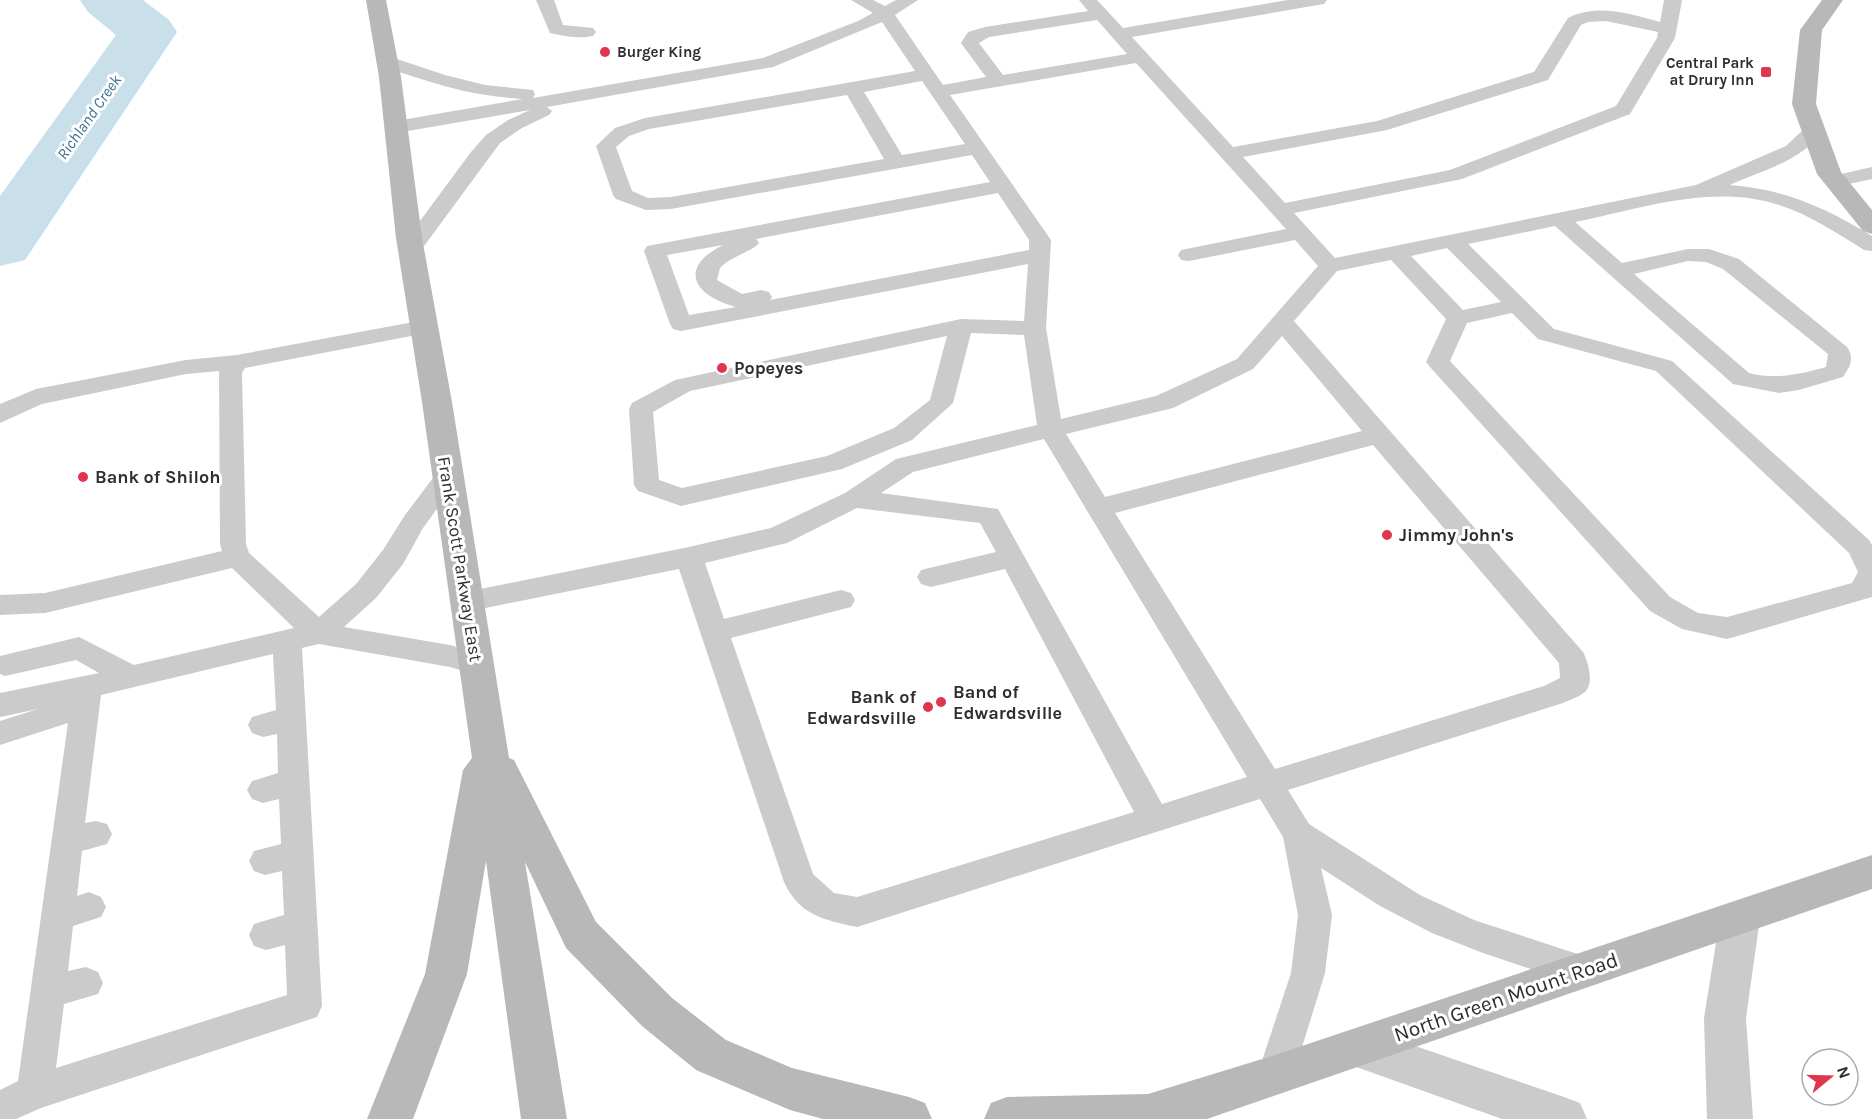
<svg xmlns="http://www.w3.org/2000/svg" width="1872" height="1119" font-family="Karla,sans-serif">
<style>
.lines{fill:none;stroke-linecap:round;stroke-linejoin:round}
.river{fill:#c9dfea;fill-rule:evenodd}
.lane{fill:#cbcbcb;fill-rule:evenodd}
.street{fill:#cbcbcb;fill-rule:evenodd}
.secondary{fill:#b8b8b8;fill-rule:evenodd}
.poi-dot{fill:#de364c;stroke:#fff;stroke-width:2}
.labels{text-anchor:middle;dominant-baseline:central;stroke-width:6;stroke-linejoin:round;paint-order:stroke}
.far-poi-label{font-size:15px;font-weight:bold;fill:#2e2e2e;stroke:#fff;text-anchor:start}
.far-water-label{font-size:16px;font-style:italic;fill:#3f738c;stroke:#fff}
.poi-label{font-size:18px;font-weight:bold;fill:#2e2e2e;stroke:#fff;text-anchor:start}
.street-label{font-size:18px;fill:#2e2e2e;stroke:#fff}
.near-street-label{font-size:21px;fill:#2e2e2e;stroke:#fff}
</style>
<rect width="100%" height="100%" fill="#fff"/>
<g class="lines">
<!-- river -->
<path class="river" d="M 80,0 L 143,0 L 169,20 L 177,32 L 25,260 L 0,266 L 0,196 L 116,35 L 88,12 Z"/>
<!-- lane -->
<path class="lane" d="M 536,0 L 554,0 L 563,25 L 593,28 L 596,32 L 593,36 C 578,39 564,36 550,33 Z
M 851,0 L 873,0 L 885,6 L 896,0 L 918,0 L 895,15 L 943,85 L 986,77 L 961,43 L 968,32 L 985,27 L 1088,11 L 1079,0 L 1097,0 L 1123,28 L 1288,0 L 1327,0 L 1324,4 L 1318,5 L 1132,37 L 1233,147 L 1377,121 L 1534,72 L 1568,18 C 1597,3 1630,14 1660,22 L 1664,0 L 1682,0 L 1675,38 L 1630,114 L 1462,179 L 1294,213 L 1335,258 L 1696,185 L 1786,146 L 1806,127 L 1820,127 L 1823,131 C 1802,161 1761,171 1730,185 C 1784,189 1826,208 1872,236 L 1872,251 L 1864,250 C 1837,233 1810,215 1779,205 C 1713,183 1640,209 1575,222 L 1622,263 L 1688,249 L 1709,249 L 1739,259 L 1847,347 C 1855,358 1850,367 1843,377 L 1799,390 L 1779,393 L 1733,384 L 1555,226 L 1468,244 L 1554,329 L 1672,361 L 1869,540 L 1872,545 L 1872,597 L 1727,639 L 1682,629 L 1650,611 L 1430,367 L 1426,362 L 1446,319 L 1391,260 L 1337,271 L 1294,321 L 1583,652 C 1588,661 1594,682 1586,691 C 1581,696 1570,700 1563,703 L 1288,790 L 1309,824 L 1420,895 L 1474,920 L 1596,960 L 1601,971 L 1596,982 L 1584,987 L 1483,953 L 1432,933 L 1380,906 L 1321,868 L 1332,915 L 1325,973 L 1293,1076 L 1288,1088 L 1275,1093 L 1262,1088 L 1257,1076 L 1291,973 L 1298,915 L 1283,837 L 1260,799 L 857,927 C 824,920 799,915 784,882 L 679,569 L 466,612 L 456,609 L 452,602 L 456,595 L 466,592 L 689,547 L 771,528 L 845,493 L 896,459 L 1037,425 L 1024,335 L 971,333 L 953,403 L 912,440 L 842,469 L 681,506 L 638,491 L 634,485 L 629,409 L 632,403 L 675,380 L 961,319 L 1024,321 L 1028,264 L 681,331 L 673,329 L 670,324 L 644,251 L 647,246 L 990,182 L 972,155 L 671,209 L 646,210 L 616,199 L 613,195 L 596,146 L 615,128 L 645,118 L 915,71 L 882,22 L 773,67 L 547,107 L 552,111 L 549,115 L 522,128 L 500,143 L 419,253 L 411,254 L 403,253 L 400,248 L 471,152 L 486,135 L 508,120 L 530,110 L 396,133 L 389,131 L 386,127 L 389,123 L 396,121 L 523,99 C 470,96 431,83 382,66 L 379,62 L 382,58 L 394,58 L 445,75 L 485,85 L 533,90 L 535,94 L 533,98 L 763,58 L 858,21 L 873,13 ZM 1097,20 L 1127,54 L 1003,75 L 979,43 L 989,37 ZM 1606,21 L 1658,32 L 1657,38 L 1616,106 L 1450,170 L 1285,203 L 1243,157 L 1387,130 L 1548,80 L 1581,25 L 1588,22 ZM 1136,63 L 1286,229 L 1181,250 L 1178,255 L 1181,260 L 1189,261 L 1295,240 L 1318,266 L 1237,359 L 1156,396 L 1061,419 L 1046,328 L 1051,240 L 950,95 ZM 922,81 L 965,144 L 902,155 L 864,92 ZM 847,95 L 884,159 L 671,197 L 648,198 L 632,191 L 616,147 L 629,136 L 649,129 ZM 998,193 L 1029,240 L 1029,250 L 770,300 L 772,297 L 769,292 L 761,290 L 742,294 L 717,280 L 720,268 C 730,257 753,251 759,243 L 756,239 ZM 723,245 C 677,268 694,296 736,307 L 689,315 L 667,255 ZM 1447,248 L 1501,302 L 1463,310 L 1411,256 ZM 1688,261 L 1706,262 L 1723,269 L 1828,354 L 1826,367 C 1800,374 1777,380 1749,373 L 1634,274 ZM 1512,313 L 1538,339 L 1656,371 L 1849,553 L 1858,572 L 1852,583 L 1727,617 L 1698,613 L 1670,597 L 1450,361 L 1467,323 ZM 947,336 L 930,400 L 894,428 L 827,456 L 682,488 L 659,480 L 653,412 L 690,391 ZM 1282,336 L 1362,431 L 1105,497 L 1066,434 L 1173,408 L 1253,369 ZM 1044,439 L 1247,777 L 1162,804 L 998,509 L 881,493 L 913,472 ZM 1373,445 L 1559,663 L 1560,678 L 1544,686 L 1275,769 L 1115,513 ZM 857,508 L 980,523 L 996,552 L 921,570 L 917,577 L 921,584 L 931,587 L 1005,569 L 1134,812 L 857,897 L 834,893 L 813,874 L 731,638 L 851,607 L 855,600 L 851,593 L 841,590 L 724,619 L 705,563 L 787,543 Z
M 1872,167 L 1872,179 L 1835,187 L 1828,185 L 1825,181 L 1828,177 Z
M 424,320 L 432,322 L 435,327 L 432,332 L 245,368 L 242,373 L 246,544 L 249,553 L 319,617 L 356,584 L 383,550 L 405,515 L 439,470 L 448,467 L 457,470 L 461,476 L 423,528 L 403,564 L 376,598 L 344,627 L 450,645 L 486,656 L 490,664 L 486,672 L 476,675 L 450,667 L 319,644 L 302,648 L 322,1006 L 317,1017 L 41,1108 L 16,1119 L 0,1119 L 0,1090 L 18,1081 L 68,723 L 0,745 L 0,721 L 38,709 L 0,717 L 0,693 L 99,673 L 76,660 L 5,676 L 0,674 L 0,656 L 79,637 L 134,665 L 294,628 L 232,568 L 45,613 L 0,615 L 0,595 L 45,593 L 222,551 L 220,544 L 219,371 L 186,374 L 42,404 L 0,423 L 0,404 L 36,389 L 186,360 L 237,355 ZM 273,654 L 276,710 L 252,717 L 248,725 L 252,733 L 263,737 L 277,734 L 278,773 L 252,781 L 247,790 L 252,799 L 263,803 L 279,799 L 281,844 L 254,851 L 249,861 L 254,871 L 265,875 L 282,871 L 284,915 L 254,924 L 249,935 L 254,946 L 266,950 L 285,945 L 287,995 L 56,1068 L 64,1004 L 98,994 L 103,983 L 98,972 L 86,967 L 68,971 L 73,926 L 101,917 L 106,907 L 101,897 L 89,892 L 77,896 L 82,851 L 107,844 L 112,834 L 107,824 L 96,821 L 85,823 L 101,695 Z"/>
<!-- street -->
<path class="street" d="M 1740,900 L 1754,905 L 1760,918 L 1746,1018 L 1753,1119 L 1707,1119 L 1704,1018 L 1720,918 L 1726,905 Z
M 1360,1027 L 1564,1097 L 1580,1103 L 1587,1119 L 1502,1119 L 1345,1063 L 1338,1048 L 1345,1033 Z"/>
<!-- secondary -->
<path class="secondary" d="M 366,0 L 386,0 L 401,77 L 422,238 L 452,402 L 509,758 L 514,760 L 596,922 L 672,998 L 726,1040 L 792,1068 L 909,1097 L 925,1103 L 932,1119 L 823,1119 L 790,1110 L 696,1070 L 642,1026 L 566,948 L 525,862 L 567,1119 L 521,1119 L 486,861 L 467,974 L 413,1119 L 367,1119 L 425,974 L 463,770 L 472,758 L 422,402 L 396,238 L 379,77 Z
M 1822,0 L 1843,0 L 1822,30 L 1816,104 L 1841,172 L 1872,210 L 1872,234 L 1863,231 L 1817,174 L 1792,104 L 1800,30 Z
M 1872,855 L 1872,889 L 1207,1119 L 984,1119 L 991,1103 L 1007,1097 L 1148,1094 L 1275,1055 Z"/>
</g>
<!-- markers -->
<g class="poi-dot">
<circle cx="605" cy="52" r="6"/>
<rect x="1760" y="66" width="12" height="12" rx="3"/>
<circle cx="722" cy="368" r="6"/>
<circle cx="83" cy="477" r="6"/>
<circle cx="1387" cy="535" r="6"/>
<circle cx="941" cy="702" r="6"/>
<circle cx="928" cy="707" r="6"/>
</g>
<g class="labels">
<!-- far-poi labels -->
<g class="far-poi-label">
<text x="617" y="52">Burger King</text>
<text x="1754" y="63" text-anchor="end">Central Park<tspan x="1754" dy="17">at Drury Inn</tspan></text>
</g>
<!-- far-water labels -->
<g class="far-water-label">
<text transform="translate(89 117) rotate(-55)">Richland Creek</text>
</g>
<!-- poi labels -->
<g class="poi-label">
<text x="734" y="368">Popeyes</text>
<text x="95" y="477">Bank of Shiloh</text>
<text x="1399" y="535">Jimmy John's</text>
<text x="953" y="692">Band of<tspan x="953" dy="21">Edwardsville</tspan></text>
<text x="916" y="697" text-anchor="end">Bank of<tspan x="916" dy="21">Edwardsville</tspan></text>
</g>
<!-- street labels -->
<g class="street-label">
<text transform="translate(460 559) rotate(81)">Frank Scott Parkway East</text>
</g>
<!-- near-street labels -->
<g class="near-street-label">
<text transform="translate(1506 997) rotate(-19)">North Green Mount Road</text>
</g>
</g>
<!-- north arrow -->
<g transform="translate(1830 1077) rotate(71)"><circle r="28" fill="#ffffff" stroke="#ababab" stroke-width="1.5"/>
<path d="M0-4.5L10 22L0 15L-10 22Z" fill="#de364c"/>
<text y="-9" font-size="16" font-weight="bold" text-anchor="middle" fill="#2e2e2e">N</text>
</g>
</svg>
